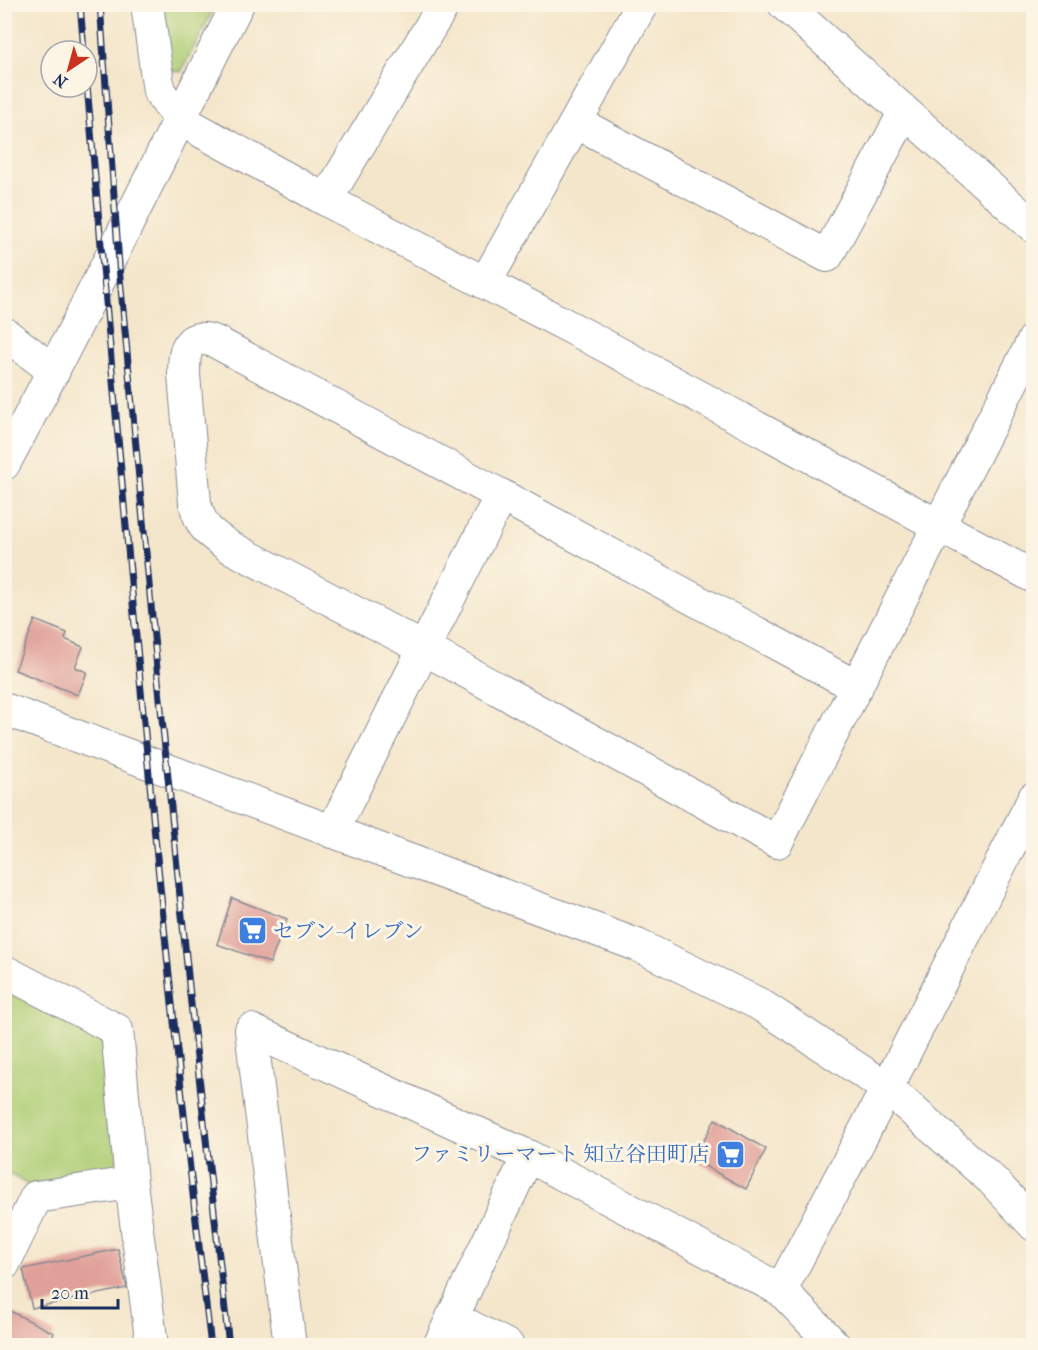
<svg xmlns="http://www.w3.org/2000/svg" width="1038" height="1350" font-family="'IM FELL French Canon','Noto Serif JP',serif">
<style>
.green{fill:#afce76;stroke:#657e6a;stroke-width:1.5}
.building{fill:#e0a099}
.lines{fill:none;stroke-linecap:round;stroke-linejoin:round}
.minor-casing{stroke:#888a94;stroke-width:34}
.minor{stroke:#fff;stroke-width:32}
.rail-casing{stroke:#1b2f5e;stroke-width:7}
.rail{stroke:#fcf5e5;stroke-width:4.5;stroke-dasharray:14;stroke-linecap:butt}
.labels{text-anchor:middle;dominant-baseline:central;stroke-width:6;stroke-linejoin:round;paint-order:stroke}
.shop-label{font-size:21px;fill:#366cbe;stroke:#fcf5e5;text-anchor:start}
</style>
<rect width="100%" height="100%" fill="#fcf5e5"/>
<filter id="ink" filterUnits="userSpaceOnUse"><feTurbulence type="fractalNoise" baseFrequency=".0167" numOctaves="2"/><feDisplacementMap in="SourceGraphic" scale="12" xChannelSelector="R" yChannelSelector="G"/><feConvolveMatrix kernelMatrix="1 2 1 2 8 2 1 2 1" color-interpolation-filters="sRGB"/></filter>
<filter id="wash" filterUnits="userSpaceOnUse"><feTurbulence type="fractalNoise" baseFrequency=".008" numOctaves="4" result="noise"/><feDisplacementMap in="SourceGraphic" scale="24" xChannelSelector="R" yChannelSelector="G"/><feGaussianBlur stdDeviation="1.35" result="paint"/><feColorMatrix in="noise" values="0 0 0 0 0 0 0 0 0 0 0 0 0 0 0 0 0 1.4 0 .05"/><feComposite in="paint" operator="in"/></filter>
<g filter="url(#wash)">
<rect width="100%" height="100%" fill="#f4e6cb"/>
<!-- green -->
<path class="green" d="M 159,5 L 216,5 L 181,72 L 163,69 Z
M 4,983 L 101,1034 L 104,1042 L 119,1166 L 112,1176 L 28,1185 L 5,1171 Z"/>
<g id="blocks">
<!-- building -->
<path class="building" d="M 35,620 L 67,633 L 65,639 L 83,647 L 75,667 L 87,672 L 78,695 L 15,670 Z
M 232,898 L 287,919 L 270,963 L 217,944 Z
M 715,1119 L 766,1149 L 746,1189 L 694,1160 Z
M 118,1249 L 127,1288 L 32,1308 L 23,1269 Z
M 6,1309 L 54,1333 L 48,1346 L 4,1346 Z"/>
</g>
</g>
<g filter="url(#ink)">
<use href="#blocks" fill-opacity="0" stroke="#888a94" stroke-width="1.5"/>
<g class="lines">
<defs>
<path id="minor" d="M 147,4 L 159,91 L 179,119 L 326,200 L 583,334 L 1034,577
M 784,4 L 1034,227
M 576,122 L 827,256 L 904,113
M 326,200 L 444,4
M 485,283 L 642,4
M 4,333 L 54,371
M 4,464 C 86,313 159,157 238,4
M 857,687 L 216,342 C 186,331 184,350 184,375 L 195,503 C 201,528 209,533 230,547 L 423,648 L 777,842 L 1034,339
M 4,709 L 637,945 L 759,1004 L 887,1088 L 992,1180 L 1034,1225
M 332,832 L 501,495
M 4,971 L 117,1030 L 131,1183
M 4,1264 L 36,1197 L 131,1183 L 152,1346
M 781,1290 L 887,1088 L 1034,798
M 452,1317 L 508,1346
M 290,1346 L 251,1030 L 528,1156 L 781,1290 L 835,1346
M 439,1346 L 528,1156"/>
</defs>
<!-- minor casing -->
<use href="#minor" class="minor-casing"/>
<!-- minor -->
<use href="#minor" class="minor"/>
<defs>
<path id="rail" d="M 80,4 L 84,51
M 100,4 L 120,278 L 158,679 L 190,995 L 229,1346
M 87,85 C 124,506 159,926 211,1346"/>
</defs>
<!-- rail casing -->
<use href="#rail" class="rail-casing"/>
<!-- rail -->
<use href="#rail" class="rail"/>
</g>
</g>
<!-- icons -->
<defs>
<symbol id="supermarket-square" viewBox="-11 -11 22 22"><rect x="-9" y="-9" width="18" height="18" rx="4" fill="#3f7fe0" stroke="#fcf5e5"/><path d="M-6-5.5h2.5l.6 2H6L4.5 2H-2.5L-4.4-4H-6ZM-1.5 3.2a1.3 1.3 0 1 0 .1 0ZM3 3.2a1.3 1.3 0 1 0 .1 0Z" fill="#fff"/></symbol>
</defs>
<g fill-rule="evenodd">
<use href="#supermarket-square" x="236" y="914" width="33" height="33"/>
<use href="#supermarket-square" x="714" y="1138" width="33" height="33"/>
</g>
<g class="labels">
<!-- shop labels -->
<g class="shop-label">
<text x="273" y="931">セブン-イレブン</text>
<text x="709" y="1154" text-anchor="end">ファミリーマート 知立谷田町店</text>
</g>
</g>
<!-- margin -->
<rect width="1038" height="1350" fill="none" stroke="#fcf5e5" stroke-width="24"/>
<!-- north arrow -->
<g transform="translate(69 69) rotate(216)"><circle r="28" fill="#fcf5e5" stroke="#a2a6af" stroke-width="1.5"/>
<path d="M0-4.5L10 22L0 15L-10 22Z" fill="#c8321e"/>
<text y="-9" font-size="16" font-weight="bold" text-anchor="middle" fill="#1b2f5e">N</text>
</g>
<!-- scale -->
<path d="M42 1299v9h76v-9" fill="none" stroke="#1b2f5e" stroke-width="3"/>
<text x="51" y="1299" font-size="18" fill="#1b2f5e" stroke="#fcf5e5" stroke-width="4.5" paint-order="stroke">20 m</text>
</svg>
